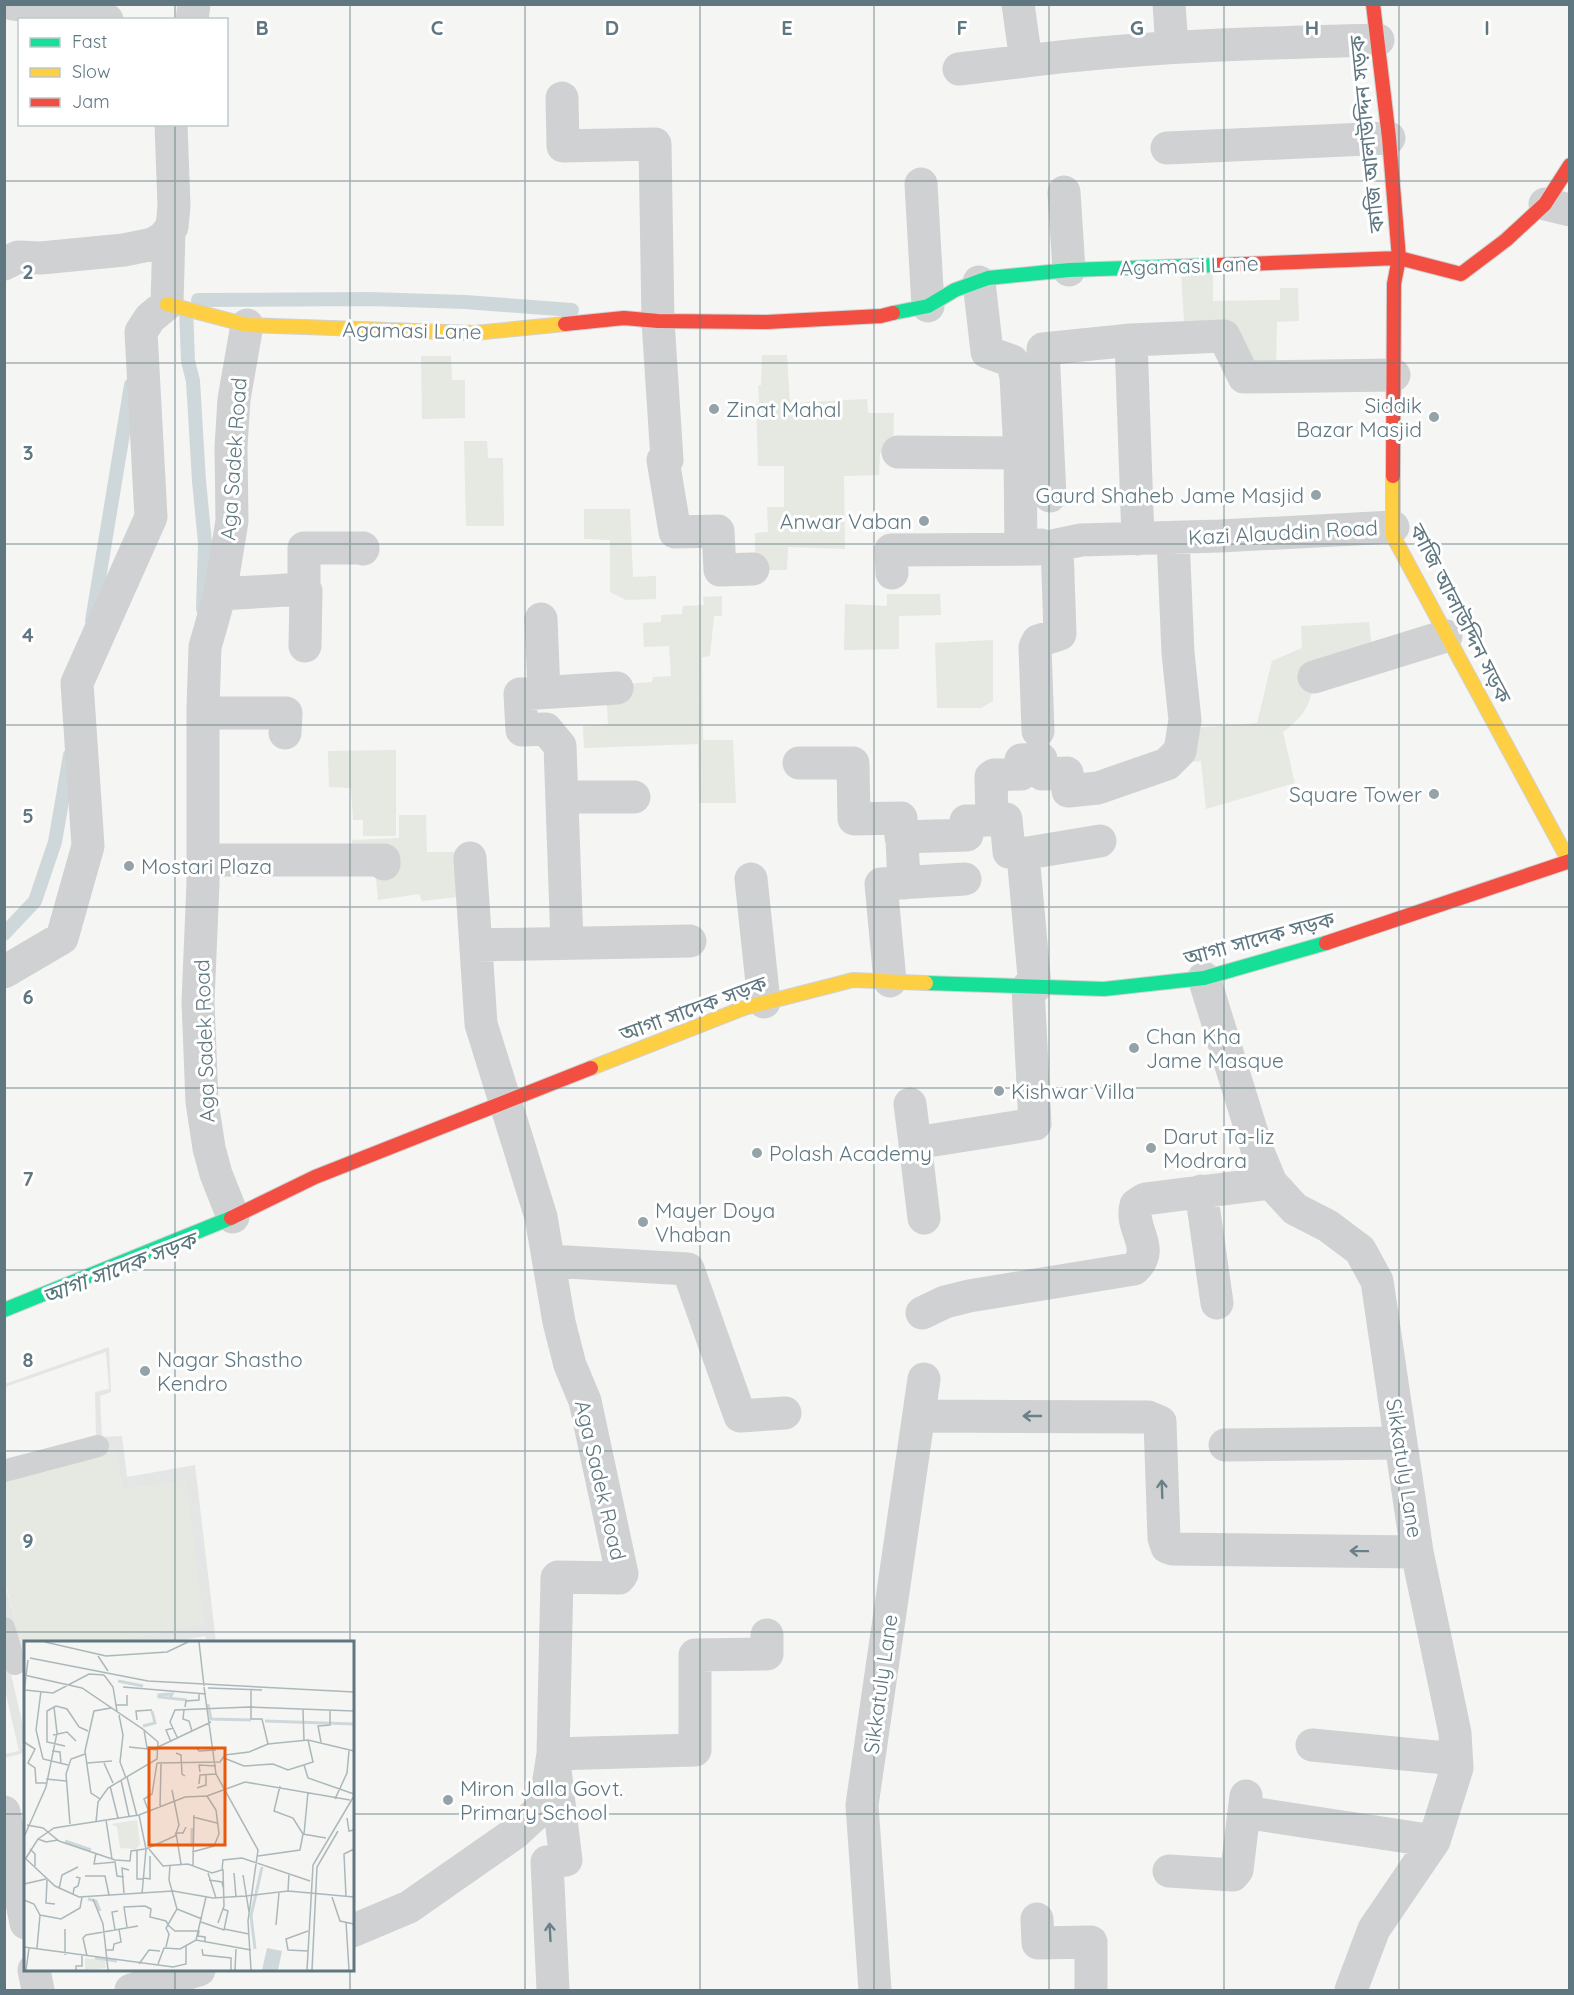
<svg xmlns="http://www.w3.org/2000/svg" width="1574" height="1995" font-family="Quicksand,'Noto Sans Bengali',sans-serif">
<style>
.built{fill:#e4e6e5}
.green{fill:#e5e9e1}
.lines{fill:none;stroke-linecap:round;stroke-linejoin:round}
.stream{stroke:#ced8da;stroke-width:14}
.fast-casing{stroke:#d0d2d3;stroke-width:16}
.slow-casing{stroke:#d0d2d3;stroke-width:16}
.jam-casing{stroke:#d0d2d3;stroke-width:16}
.lane{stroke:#d0d1d2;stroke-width:22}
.street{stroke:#d0d1d2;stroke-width:33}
.fast{stroke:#16e098;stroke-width:14}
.slow{stroke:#ffcf43;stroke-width:14}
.jam{stroke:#f24e42;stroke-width:14}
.oneway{stroke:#698088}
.grid{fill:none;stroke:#5e7780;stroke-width:1.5;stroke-opacity:0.55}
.poi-dot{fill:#93a3a8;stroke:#fff;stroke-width:2}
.labels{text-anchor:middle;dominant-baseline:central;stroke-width:6;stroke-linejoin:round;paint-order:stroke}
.street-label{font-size:21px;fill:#5e7780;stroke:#fff}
.poi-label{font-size:21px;fill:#5e7780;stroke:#fff;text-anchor:start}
.water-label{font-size:22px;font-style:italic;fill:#58787c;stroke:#fff}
.inset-river{fill:none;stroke:#ced8da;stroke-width:3}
.inset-road{fill:none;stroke:#abb8bb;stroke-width:1.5}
.view{fill:#e8590c;fill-opacity:0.15;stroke:#e8590c;stroke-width:3}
.inset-edge{fill:none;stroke:#5e7780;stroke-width:3}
.grid-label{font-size:20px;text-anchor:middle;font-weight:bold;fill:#5e7780;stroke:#fff;stroke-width:6;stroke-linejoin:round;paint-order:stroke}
</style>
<rect width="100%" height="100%" fill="#f5f5f3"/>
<!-- built -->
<path class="built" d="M 109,1347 L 111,1392 L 100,1396 L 102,1437 L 122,1436 L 127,1477 L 195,1465 L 216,1642 L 207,1642 L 205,1636 L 173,1642 L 111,1642 L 204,1623 L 123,1489 L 114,1447 L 5,1477 L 4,1459 L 96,1436 L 95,1392 L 109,1389 L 106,1352 L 5,1387 L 5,1384 Z
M 4,1581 L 26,1660 L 25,1670 L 11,1674 L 25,1734 L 25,1742 L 21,1744 L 24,1753 L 5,1758 L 5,1754 L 19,1751 L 5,1690 Z"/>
<!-- green -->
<path class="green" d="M 1213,271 L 1213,301 L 1280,300 L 1280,288 L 1298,288 L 1299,321 L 1277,322 L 1276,371 L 1185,335 L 1181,273 Z
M 762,355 L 787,355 L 790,403 L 867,399 L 868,413 L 894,413 L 893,453 L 880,453 L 879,475 L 844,476 L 845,549 L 788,547 L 787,570 L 755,570 L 755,533 L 768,532 L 767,507 L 784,507 L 784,466 L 758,466 L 756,404 L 759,403 L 758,386 L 761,385 Z
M 421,356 L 451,356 L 452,380 L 465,380 L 465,418 L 422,419 Z
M 464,441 L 487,441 L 488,458 L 503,458 L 504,526 L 466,526 Z
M 584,509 L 630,509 L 633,577 L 656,576 L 656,599 L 626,600 L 610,592 L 610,540 L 584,539 Z
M 887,594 L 940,594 L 941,615 L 899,616 L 899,649 L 844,650 L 845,604 L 887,606 Z
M 722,596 L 722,616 L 714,616 L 710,656 L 702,657 L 703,740 L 733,740 L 736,803 L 699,803 L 698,744 L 584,748 L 583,726 L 608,724 L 606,685 L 652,682 L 653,677 L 671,676 L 669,646 L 644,647 L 643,623 L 661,622 L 661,615 L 682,614 L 683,606 L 704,605 L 703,597 Z
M 1369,622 L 1373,658 L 1315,674 C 1311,704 1307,714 1283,732 L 1295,783 L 1206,809 L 1201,761 L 1176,763 L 1192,728 L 1257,723 L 1272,661 L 1302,648 L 1301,626 Z
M 993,640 L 993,701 L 981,708 L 937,708 L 935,643 Z
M 396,750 L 396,836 L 363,836 L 363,820 L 353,820 L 351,788 L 329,787 L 328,751 Z
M 399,815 L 426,815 L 427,852 L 465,852 L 466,896 L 422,901 L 419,894 L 378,900 L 375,868 L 352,855 L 352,840 L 399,838 Z
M 114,1447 L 123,1489 L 186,1480 L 204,1623 L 111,1642 L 26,1642 L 25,1661 L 5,1581 L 4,1477 Z"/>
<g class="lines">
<!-- stream -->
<path class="stream" d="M 198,300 L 369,299 L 465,302 L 572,310
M 186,309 L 188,361 L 193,381 L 199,481 L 205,543 L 203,609
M 92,621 L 131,385
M 4,934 L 35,901 L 55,842 L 70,755"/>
<defs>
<path id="fast" d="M 893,313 L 928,306 L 955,290 L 988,278 L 1069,270 L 1219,265
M 926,983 L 1104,989 L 1204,978 L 1326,943
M 4,1310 L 231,1218"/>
<path id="slow" d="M 167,304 L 247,325 L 474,333 L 565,324
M 1393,476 L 1393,536 L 1570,863
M 591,1068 L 744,1008 L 853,980 L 926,983"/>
<path id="jam" d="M 1373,4 L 1389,138 L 1399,258 L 1394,284 L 1393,476
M 1219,265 L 1399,258 L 1461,274 L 1506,240 L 1545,204 L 1570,165
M 565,324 L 624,318 L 658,321 L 767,322 L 881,316 L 893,313
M 1326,943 L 1570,861
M 231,1218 L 315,1177 L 591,1068"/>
</defs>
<!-- fast casing -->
<use href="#fast" class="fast-casing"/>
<!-- slow casing -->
<use href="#slow" class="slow-casing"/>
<!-- jam casing -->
<use href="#jam" class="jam-casing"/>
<!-- lane -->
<path class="lane" d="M 4,1471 L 98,1446
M 4,1628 L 15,1664"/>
<!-- street -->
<path class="street" d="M 12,4 L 97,15 L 107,20
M 1018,4 L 1026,61 C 1143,46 1260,43 1378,40
M 1169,4 L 1172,47
M 192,20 L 194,4
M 959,69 L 1026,61
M 562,98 L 563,146 L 655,144 L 658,321 L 667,460 L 663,460 L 675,532 L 718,531 L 720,570 L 753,569
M 1167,148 L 1389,138
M 921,184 L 928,306
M 1064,192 L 1069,270
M 1545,204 L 1570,210
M 4,264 L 18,257 L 41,258 L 124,250 L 153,244 L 163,238 L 172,227 L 174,206 L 171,124
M 979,282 L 987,352 L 1012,361 L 1016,377 L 1020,453 L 1021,549
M 1131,340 L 1138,539
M 898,452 L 1020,453
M 1050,496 L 1043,349 L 1131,340 L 1224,336 L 1244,377 L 1394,375
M 892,573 L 891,550 L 1037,549 L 1041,545
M 304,590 L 304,548 L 363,548 L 363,549
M 220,594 L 287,590 L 306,591 L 305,646
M 541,619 L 544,692
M 1314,677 L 1446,636
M 203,713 L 286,713 L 285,733
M 1038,731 L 1035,647 L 1038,641 L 1060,634 L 1057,545 L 1081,540 L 1220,536 L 1393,527
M 799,763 L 853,763 L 854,819 L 901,818 L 904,883
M 562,797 L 634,797
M 992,820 L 991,777 L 994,775 L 1021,774 L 1021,760 L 1041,759 L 1042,774 L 1067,773 L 1068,791 L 1098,788 L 1167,764 L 1180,751 L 1185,720 L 1178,653 L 1173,538
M 901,837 L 967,835 L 966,821 L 1006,819 L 1009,852 L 1028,853 L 1100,841
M 1019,853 L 1023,855 L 1035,987
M 203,860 L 384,860 L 384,864
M 751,879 L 764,1002
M 567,943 L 560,746 L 546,729 L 522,730 L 520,694 L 617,688
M 476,945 L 690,941
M 4,972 L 62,938 L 88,846 L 77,683 L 151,517 L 141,332 L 150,318 L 167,304 L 169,232
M 1204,978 L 1257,1149 L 1271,1183 L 1295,1209 L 1328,1226 L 1360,1250 L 1377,1281 L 1417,1552 L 1455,1733 L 1457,1768 L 1434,1841 L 1374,1929 L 1351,1990
M 890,981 L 881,884 L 965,879
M 910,1104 L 915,1143 L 1035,1124 L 1028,987
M 915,1143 L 924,1218
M 1201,1191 L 1217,1303
M 233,1217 L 216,1174 L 209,1148 L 202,1102 L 198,1002 L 203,883 L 203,707 L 205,647 L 220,594 L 232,521 L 231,447 L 234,399 L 247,325
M 549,1261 L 688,1269 L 740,1416 L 785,1413
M 922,1313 L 945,1302 L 969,1296 L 1134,1269 C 1157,1248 1129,1229 1136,1205 L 1145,1199 L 1271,1183
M 919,1416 L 1148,1417 L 1160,1422 L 1164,1538 L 1167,1547 L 1173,1549 L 1417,1552
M 1225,1445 L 1400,1443
M 1312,1745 L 1456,1759
M 4,1812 L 26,1923
M 1244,1812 L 1434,1841
M 1169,1871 L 1233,1875 L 1237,1870 L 1246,1796
M 1037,1919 L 1038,1943 L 1091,1942 L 1091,1990
M 352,1931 L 409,1907 L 515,1833 L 545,1805 L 553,1754 L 557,1578 L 558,1577 L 619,1578 L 622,1574 L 585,1401 L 570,1365 L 559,1322 L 541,1217 L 481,1024 L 470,858
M 34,1970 L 38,1990
M 131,1990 L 199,1970
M 553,1990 L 547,1862 L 566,1860 L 553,1754 L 695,1750 L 695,1655 L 767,1654 L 767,1635
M 875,1990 L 862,1805 L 924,1379"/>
<!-- fast -->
<use href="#fast" class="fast"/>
<!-- slow -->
<use href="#slow" class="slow"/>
<!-- jam -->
<use href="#jam" class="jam"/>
</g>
<!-- one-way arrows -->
<defs><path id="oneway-shaft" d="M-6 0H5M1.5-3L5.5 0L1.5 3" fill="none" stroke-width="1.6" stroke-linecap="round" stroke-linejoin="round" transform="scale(1.5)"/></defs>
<g class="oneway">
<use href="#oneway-shaft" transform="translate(1032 1416) rotate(-180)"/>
<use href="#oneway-shaft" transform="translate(1162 1489) rotate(-92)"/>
<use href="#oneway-shaft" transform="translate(1359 1551) rotate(-179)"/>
<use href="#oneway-shaft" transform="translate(550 1932) rotate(-93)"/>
</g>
<!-- grid -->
<path class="grid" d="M 175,4 L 175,20M 350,4 L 350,1642M 525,4 L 525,1990M 700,4 L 700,1990M 874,4 L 874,1990M 1049,4 L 1049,1990M 1224,4 L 1224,1990M 1399,4 L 1399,1990M 175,124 L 175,1642M 4,181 L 1570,181M 4,363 L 1570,363M 4,544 L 1570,544M 4,725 L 1570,725M 4,907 L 1570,907M 4,1088 L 1570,1088M 4,1270 L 1570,1270M 4,1451 L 1570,1451M 4,1632 L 1570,1632M 4,1814 L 26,1814M 352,1814 L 1570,1814M 175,1970 L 175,1990M 350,1970 L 350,1990"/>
<!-- markers -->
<g class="poi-dot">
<circle cx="714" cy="409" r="6"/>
<circle cx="1434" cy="417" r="6"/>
<circle cx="1316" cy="495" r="6"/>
<circle cx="924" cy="521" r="6"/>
<circle cx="1434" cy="794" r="6"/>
<circle cx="129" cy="866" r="6"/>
<circle cx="1134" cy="1048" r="6"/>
<circle cx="999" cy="1091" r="6"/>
<circle cx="1151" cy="1148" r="6"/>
<circle cx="757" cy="1153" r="6"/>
<circle cx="643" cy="1222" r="6"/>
<circle cx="145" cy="1371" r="6"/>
<circle cx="448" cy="1800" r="6"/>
</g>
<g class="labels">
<!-- street labels -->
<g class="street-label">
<text transform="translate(1366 134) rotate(-96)">কাজি আলাউদ্দিন সড়ক</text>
<text transform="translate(1189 265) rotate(-2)">Agamasi Lane</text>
<text transform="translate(412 330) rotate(1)">Agamasi Lane</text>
<text transform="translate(233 459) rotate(-86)">Aga Sadek Road</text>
<text transform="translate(1283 532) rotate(-3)">Kazi Alauddin Road</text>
<text transform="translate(1461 613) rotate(63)">কাজি আলাউদ্দিন সড়ক</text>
<text transform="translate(1259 938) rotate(-15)">আগা সাদেক সড়ক</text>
<text transform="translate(693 1008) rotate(-20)">আগা সাদেক সড়ক</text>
<text transform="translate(204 1041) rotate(-92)">Aga Sadek Road</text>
<text transform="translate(1405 1468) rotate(81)">Sikkatuly Lane</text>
<text transform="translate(601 1480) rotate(77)">Aga Sadek Road</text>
<text transform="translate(880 1684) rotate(-82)">Sikkatuly Lane</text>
</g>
<!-- poi labels -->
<g class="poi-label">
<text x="1422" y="405" text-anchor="end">Siddik<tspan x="1422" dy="24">Bazar Masjid</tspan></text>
<text x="726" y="409">Zinat Mahal</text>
<text x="1304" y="495" text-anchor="end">Gaurd Shaheb Jame Masjid</text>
<text x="912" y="521" text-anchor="end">Anwar Vaban</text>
<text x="1422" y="794" text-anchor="end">Square Tower</text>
<text x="141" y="866">Mostari Plaza</text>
<text x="1146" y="1036">Chan Kha<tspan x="1146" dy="24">Jame Masque</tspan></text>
<text x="1011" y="1091">Kishwar Villa</text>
<text x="1163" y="1136">Darut Ta-liz<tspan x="1163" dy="24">Modrara</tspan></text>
<text x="769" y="1153">Polash Academy</text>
<text x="655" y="1210">Mayer Doya<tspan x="655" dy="24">Vhaban</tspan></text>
<text x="157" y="1359">Nagar Shastho<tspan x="157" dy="24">Kendro</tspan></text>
<text x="460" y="1788">Miron Jalla Govt.<tspan x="460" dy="24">Primary School</tspan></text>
</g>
<!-- water labels -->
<g class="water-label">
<text transform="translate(119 1268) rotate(-21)">আগা সাদেক সড়ক</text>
</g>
</g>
<!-- overview -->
<g transform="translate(24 1641)">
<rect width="330" height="330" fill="#f5f5f3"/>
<path d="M 113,179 L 116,203 L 112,208 L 96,207 L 93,186 L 87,183 ZM 61,317 L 81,320 L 82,327 L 61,329 Z" fill="#e5e9e1"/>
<path d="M 243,307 L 258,310 L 254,329 L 238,329 Z" fill="#ced8da"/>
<path class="inset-river" d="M 94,40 L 119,45M 146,57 L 148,53 L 135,54 L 135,56 L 163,59M 184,63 L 187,78 L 227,79M 241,80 L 330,83M 119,85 L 131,82 L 128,70M 41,200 L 67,209M 168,206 L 168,187M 64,258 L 72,260 L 76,270M 231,308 L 227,275 L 238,226M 71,317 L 93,320"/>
<path class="inset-road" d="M 21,1 L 82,15 L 143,11 L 164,1M 175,1 L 180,45M 74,15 L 84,30M 6,17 L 124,40 L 330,51M 0,34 L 58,47 L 120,89 L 123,107M 80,34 L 89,46 L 93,70M 99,46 L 182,53M 180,46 L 192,133 L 234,209 L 224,280 L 227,329M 184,47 L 238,49M 1,49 L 29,52 L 65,33 L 80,34M 227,49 L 227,78 L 238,78 L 244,103M 17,50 L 12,89 L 19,118 L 44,124M 0,51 L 4,19M 92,64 L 103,64 L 103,54M 32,65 L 23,70 L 23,101 L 41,105M 32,65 L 43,68 L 55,86 L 64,90M 161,66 L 162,60 L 175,59 L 175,53M 160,69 L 159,78 L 165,80 L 168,90M 279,69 L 280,100M 95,74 L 99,94 L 96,121 L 102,137M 113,79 L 112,70 L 128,69M 29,94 L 43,91 L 52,100M 154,98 L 146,81 L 151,69 L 226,66 L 330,70M 0,101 L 11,108 L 4,122 L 11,127 L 12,142 L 22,142M 147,101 L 142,89 L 149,87M 297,101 L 294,85 L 306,84 L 306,70M 105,106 L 134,109M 134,106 L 187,81M 172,106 L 175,110 L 192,109M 28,110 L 36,111 L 37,123M 152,112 L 157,114 L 158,133 L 161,135M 200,117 L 220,125 L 249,123 L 264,129 L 289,121 L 284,99M 63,122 L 88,120M 80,122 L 89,142M 133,122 L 196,121 L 201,114 L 225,111 L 244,103 L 284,99 L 330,110M 280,124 L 284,137 L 330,153M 176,131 L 175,124 L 192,125M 103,136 L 113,175M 22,138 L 42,140M 97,139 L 105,175M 175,143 L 176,134 L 192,133M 86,145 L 94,177M 256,145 L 250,170 L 269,177 L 279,193 L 302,197M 173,147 L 182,144 L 182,133M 76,158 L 67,152 L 61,110 L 70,70 L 87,67M 311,158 L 323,132 L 325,110M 136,166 L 137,123M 125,171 L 120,158 L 128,153 L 133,122M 115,174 L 122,208 L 118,253M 169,176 L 193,182M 323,177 L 325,190 L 330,189M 82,179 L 88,218M 72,181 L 74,161 L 84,147 L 133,118 L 134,101 L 120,89M 46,183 L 42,133 L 47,118 L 61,113M 3,184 L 19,187 L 35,200 L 91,219 L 106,220 L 107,210 L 121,208M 280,193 L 284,151M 0,196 L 22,146 L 33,92 L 30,66M 14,198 L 22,201 L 34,199M 6,208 L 11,213 L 11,225M 122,208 L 151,195 L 155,184 L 148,149M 125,208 L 139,225 L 164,223 L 188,232 L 198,229 L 199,219 L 218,217 L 286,240M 113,209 L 113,238 L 119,238M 168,211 L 190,205 L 195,193 L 192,169 L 183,155M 72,212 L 70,223 L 92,221M 234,215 L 276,209 L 279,193M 1,217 L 31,245 L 55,256 L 149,250 L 189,257 L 222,255M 2,217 L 14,198 L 30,187 L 115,174 L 161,156 L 183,155 L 221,141 L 326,159M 91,221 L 93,235 L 100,236M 157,223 L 152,192 L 159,192 L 162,186M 169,224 L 170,174M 184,232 L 192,257M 210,232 L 212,256M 219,234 L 225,271M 61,235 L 81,235 L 85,254M 119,237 L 126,238 L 126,215M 23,239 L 22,262 L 31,263M 185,239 L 198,241 L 199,246M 0,243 L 22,238M 35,248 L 38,234 L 54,226M 264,250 L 265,232M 100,252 L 98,227 L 105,229M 49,254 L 50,247 L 54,245 L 56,237 L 52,236M 222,255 L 264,250 L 330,256M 308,256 L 316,280 L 330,283M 322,256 L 320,213 L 330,208M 69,258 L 79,283 L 84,329M 0,259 L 10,263 L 16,274 L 37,278 L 56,267 L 58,256M 121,265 L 127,268 L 126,276 L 142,280 L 145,285M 153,268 L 178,278M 177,281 L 200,289 L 204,270 L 199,268M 322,281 L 325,329M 194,282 L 200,265 L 199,228M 252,284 L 255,252M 145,285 L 151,290 L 175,290 L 174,295 L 181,296 L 181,300M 103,286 L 100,266 L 121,265M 41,288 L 41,314M 200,288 L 225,293M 91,289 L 88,271 L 94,270M 172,299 L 182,256M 0,306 L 149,326 L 162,323 L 162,304M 142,306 L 145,293 L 142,287 L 153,268 L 145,239 L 146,224M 13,307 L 16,274M 178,308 L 179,314 L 207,317 L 207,329M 82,309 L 89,309 L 90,303 L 97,301 L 95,288M 284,310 L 264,309 L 262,298 L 284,290M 63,315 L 59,297 L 62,294 L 114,285M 115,323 L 125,309 L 136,310M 134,323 L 140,307 L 156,308 L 172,299 L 227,309M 2,329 L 5,307M 52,329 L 52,325 L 58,325 L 58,315M 211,329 L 212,308M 283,329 L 289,224 L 330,155M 288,329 L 293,226 L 314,190"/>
<path class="view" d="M 125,107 L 201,107 L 201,204 L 125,204 Z"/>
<rect width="330" height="330" class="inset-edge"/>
</g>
<g class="grid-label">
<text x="262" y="35">B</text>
<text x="437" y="35">C</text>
<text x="612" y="35">D</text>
<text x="787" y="35">E</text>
<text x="962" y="35">F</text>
<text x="1137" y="35">G</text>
<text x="1312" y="35">H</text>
<text x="1487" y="35">I</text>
<text x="28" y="279">2</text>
<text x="28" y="460">3</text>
<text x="28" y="642">4</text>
<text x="28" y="823">5</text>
<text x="28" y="1004">6</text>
<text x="28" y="1186">7</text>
<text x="28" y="1367">8</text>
<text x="28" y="1548">9</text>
</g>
<!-- border -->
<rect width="1574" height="1995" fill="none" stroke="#5e7780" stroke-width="12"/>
<!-- legend -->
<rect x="18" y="18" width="210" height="108" fill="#ffffff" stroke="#bfc9cc" stroke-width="1.5"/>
<rect x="30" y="38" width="30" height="9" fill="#16e098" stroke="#bfc9cc" stroke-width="1.5"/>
<text x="72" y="48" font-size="18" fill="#5e7780">Fast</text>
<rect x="30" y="68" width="30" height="9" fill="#ffcf43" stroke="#bfc9cc" stroke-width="1.5"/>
<text x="72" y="78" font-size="18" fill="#5e7780">Slow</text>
<rect x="30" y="98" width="30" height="9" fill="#f24e42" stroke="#bfc9cc" stroke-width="1.5"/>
<text x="72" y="108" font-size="18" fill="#5e7780">Jam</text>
</svg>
